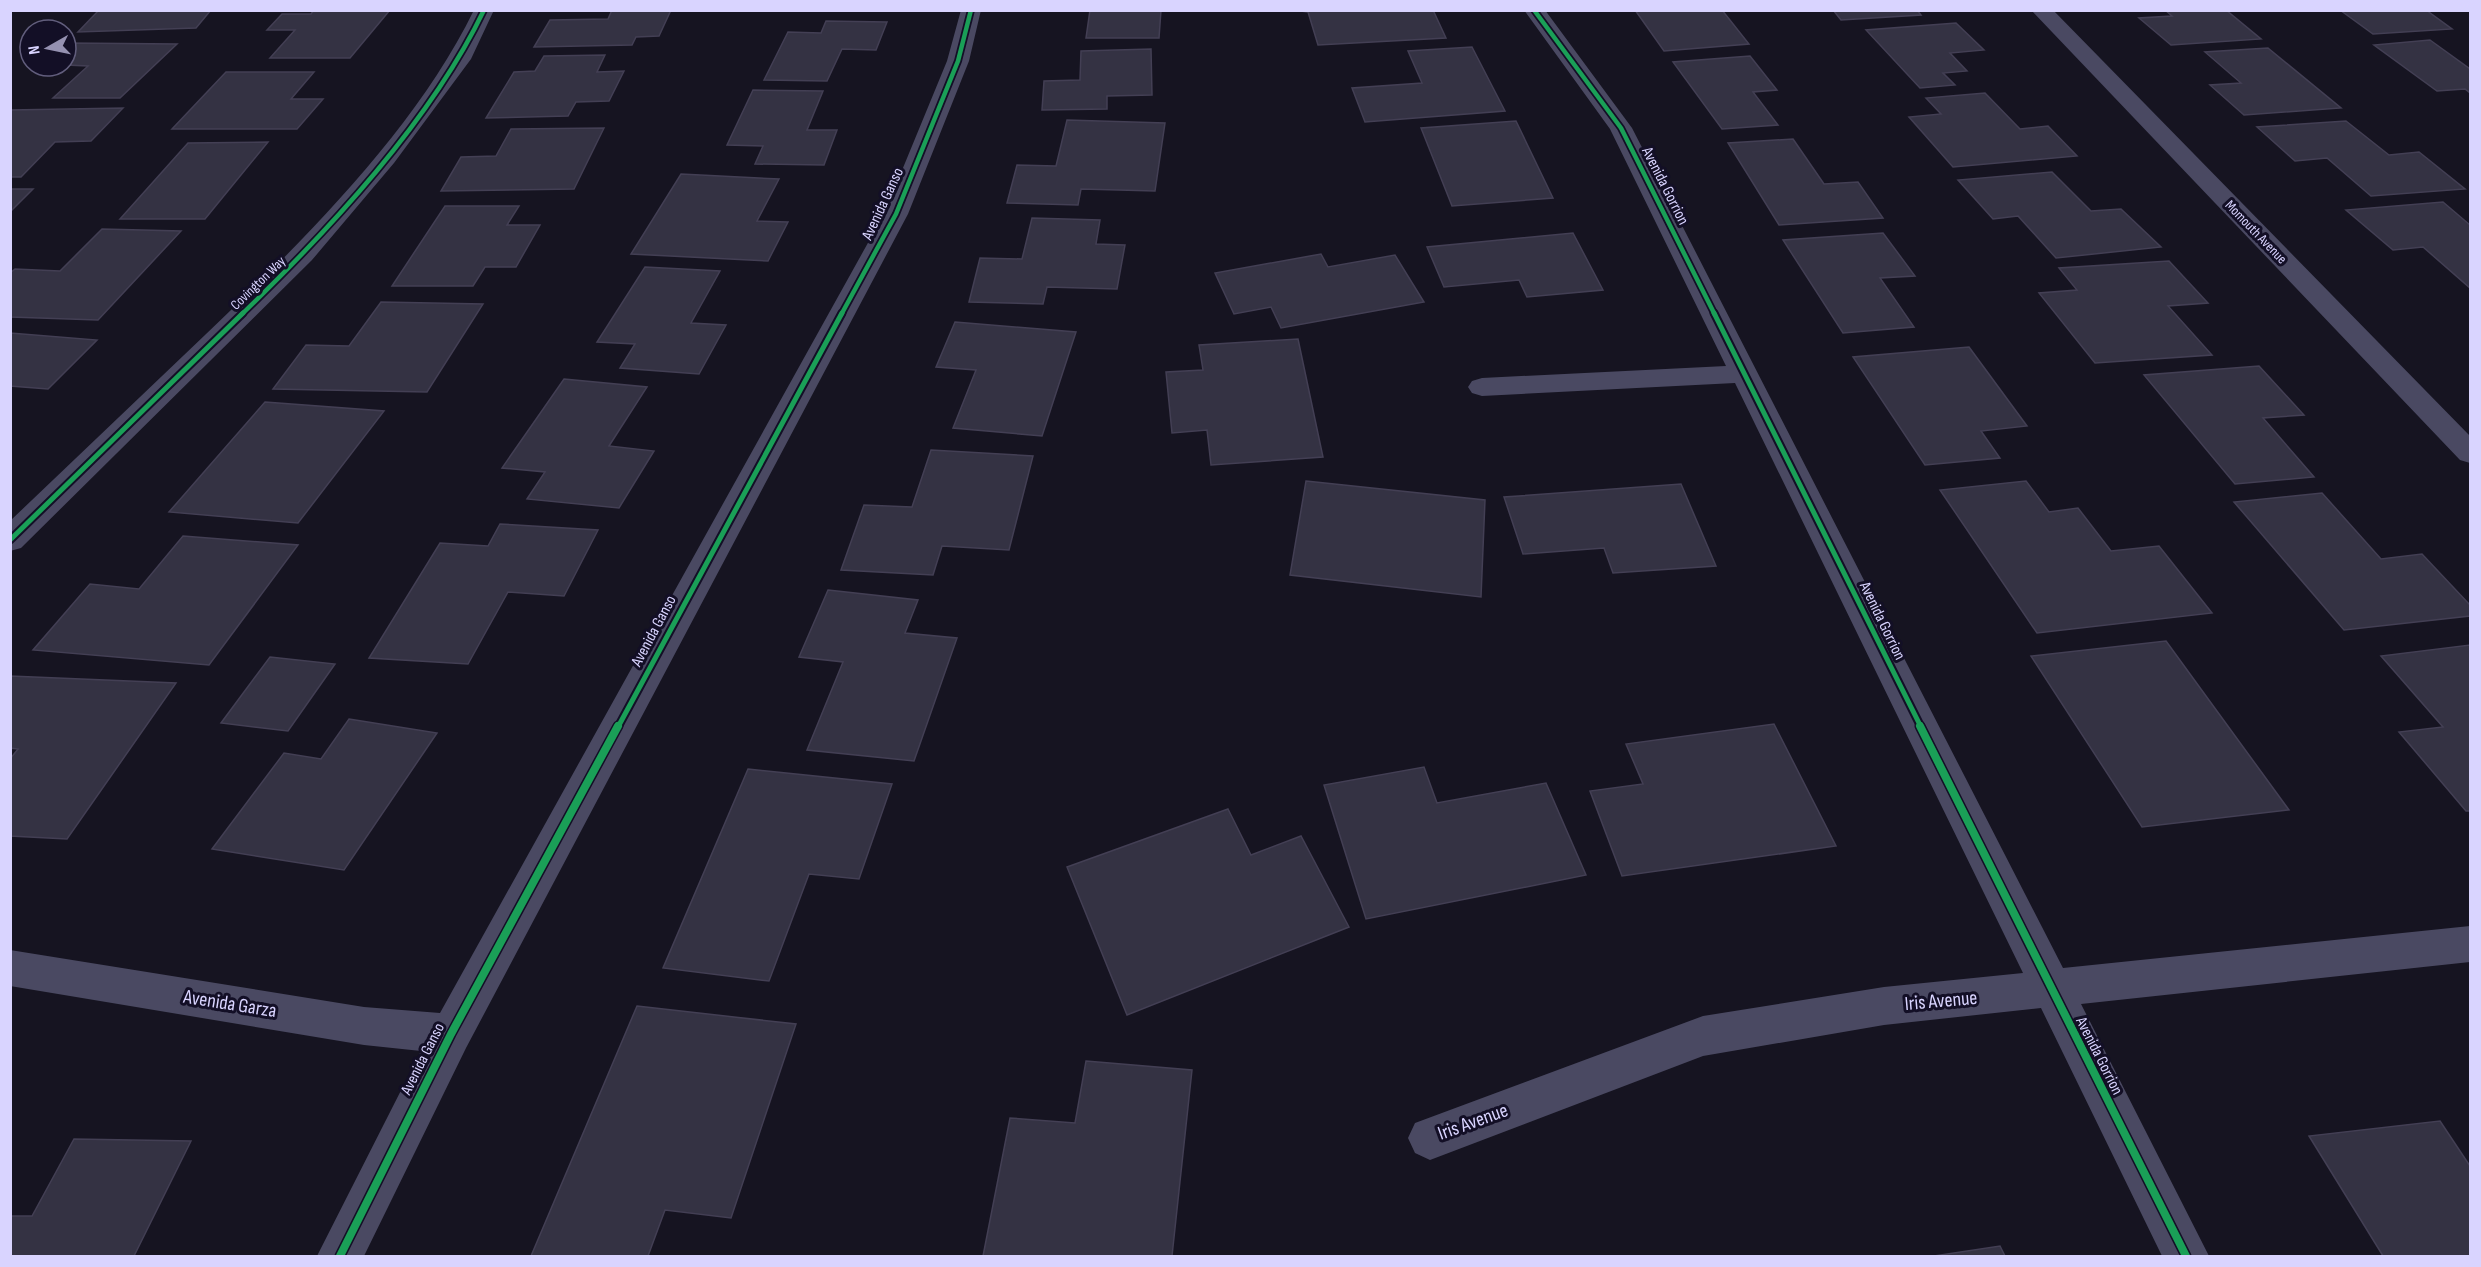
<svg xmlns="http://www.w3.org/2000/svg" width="2481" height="1267" font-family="'Sofia Sans Condensed',sans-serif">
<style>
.building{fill:#343243;stroke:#433f54;stroke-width:1.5}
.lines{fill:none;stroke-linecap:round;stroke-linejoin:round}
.street{fill:#4a4962;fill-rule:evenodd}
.cycleway-far2-casing{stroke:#130f26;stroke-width:8}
.cycleway-far1-casing{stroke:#130f26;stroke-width:9}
.cycleway-casing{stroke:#130f26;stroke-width:11}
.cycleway-far2{stroke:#1a9f57;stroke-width:4.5}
.cycleway-far1{stroke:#1a9f57;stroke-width:5}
.cycleway{stroke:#1a9f57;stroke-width:8}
.labels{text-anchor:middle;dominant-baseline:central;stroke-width:6;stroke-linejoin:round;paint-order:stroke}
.far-street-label{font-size:14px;fill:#d9d4ff;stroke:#130f26}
.street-label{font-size:16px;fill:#d9d4ff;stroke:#130f26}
.near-street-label{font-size:20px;fill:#d9d4ff;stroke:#130f26}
</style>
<rect width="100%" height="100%" fill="#161421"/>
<!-- building -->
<path class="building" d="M 99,10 L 211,10 L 196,28 L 78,32 Z
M 314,10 L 390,10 L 350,58 L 270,58 L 295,30 L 267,30 L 282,14 L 311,14 Z
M 612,10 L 671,10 L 659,36 L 636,37 L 632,45 L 534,47 L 550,20 L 608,19 Z
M 1090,10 L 1161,10 L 1159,38 L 1086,38 Z
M 1293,10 L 1433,10 L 1446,38 L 1318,45 L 1308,12 Z
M 1635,10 L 1722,10 L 1749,44 L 1664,51 Z
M 1833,10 L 1917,10 L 1921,15 L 1841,20 Z
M 2165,10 L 2226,10 L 2261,39 L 2171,45 L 2139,18 L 2172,16 Z
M 2340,10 L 2426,10 L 2452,29 L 2373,34 Z
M 826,21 L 887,22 L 876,50 L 842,49 L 827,81 L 764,80 L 788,32 L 821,33 Z
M 1956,23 L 1984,50 L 1950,53 L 1967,71 L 1943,73 L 1955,85 L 1920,88 L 1866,30 Z
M 2430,40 L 2470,69 L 2470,93 L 2465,89 L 2437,91 L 2374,45 Z
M 68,43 L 177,44 L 120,98 L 53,98 L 88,66 L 66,65 L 66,45 Z
M 1472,47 L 1505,111 L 1365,122 L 1352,88 L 1422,83 L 1408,51 Z
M 2268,48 L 2341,108 L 2244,115 L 2210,85 L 2241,83 L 2205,52 Z
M 1151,49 L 1152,95 L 1107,96 L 1107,109 L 1042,110 L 1044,81 L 1080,80 L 1081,51 Z
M 605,55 L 597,72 L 624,71 L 609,101 L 576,102 L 568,116 L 486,118 L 514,72 L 535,71 L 544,56 Z
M 1750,56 L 1777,90 L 1753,92 L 1778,125 L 1722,129 L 1673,62 Z
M 226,72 L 314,72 L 291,99 L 323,99 L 297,129 L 172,129 Z
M 753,90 L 823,91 L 807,130 L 837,130 L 824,165 L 755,164 L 763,146 L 727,145 Z
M 1985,93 L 2020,129 L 2048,126 L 2077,156 L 1953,167 L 1909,117 L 1941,114 L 1926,98 Z
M 123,108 L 91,141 L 55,142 L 21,177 L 10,177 L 10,110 Z
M 1067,120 L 1165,123 L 1155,191 L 1081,189 L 1078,205 L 1007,203 L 1017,165 L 1056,166 Z
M 1516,121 L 1553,198 L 1452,206 L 1421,128 Z
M 2346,121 L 2389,155 L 2419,152 L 2465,189 L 2371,196 L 2327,158 L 2295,161 L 2257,127 Z
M 604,128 L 574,189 L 441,191 L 461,157 L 496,156 L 511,129 Z
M 1793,139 L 1824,184 L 1858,182 L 1883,218 L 1779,225 L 1728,143 Z
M 268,142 L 205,219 L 120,219 L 188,143 Z
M 2052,172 L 2091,211 L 2121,209 L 2161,247 L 2056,258 L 2018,216 L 1993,219 L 1958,180 Z
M 681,174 L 779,179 L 757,221 L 788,222 L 768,261 L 631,254 Z
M 10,189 L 33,189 L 10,212 Z
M 2443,202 L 2470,225 L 2470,288 L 2423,247 L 2393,250 L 2346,210 Z
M 445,206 L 519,206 L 507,225 L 540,225 L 516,267 L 485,267 L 473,286 L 392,286 Z
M 1032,218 L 1100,220 L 1096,244 L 1125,245 L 1117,289 L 1047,287 L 1043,304 L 969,302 L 980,258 L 1022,259 Z
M 102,229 L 181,231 L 98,320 L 10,317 L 10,273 L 15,269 L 60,271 Z
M 1573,233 L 1603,290 L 1527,297 L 1519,280 L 1444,287 L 1427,247 Z
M 1883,233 L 1915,276 L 1880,278 L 1914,327 L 1843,333 L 1783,240 Z
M 1321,254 L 1328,267 L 1395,255 L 1424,302 L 1281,328 L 1271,307 L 1234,314 L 1215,273 Z
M 2169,261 L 2208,303 L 2168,306 L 2212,355 L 2095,363 L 2039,293 L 2077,290 L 2059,268 Z
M 645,267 L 720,271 L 691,323 L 726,325 L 699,374 L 620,368 L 635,344 L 597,342 Z
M 381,302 L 483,304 L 427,392 L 273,389 L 306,345 L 349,346 Z
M 955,322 L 1076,332 L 1042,436 L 953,428 L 976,370 L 936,367 Z
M 10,333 L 97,340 L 48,389 L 10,386 Z
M 1298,339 L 1323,457 L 1211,465 L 1207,430 L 1172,433 L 1166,372 L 1203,370 L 1199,345 Z
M 1969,347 L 2027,426 L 1981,431 L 2000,458 L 1925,465 L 1853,357 Z
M 2259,366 L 2304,415 L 2263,418 L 2314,477 L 2235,484 L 2144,375 Z
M 564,379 L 647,387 L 609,446 L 654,451 L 619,508 L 527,499 L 545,472 L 502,468 Z
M 265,402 L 384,411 L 298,523 L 169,512 Z
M 931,450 L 1033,456 L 1009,550 L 942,546 L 933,575 L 841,570 L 864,505 L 912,507 Z
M 1306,481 L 1485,500 L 1481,597 L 1290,575 Z
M 2026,481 L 2049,512 L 2078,508 L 2111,551 L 2159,546 L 2212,613 L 2037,633 L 1940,490 Z
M 1681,484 L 1716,566 L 1613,573 L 1604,548 L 1523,554 L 1504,497 Z
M 2322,493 L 2381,559 L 2422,554 L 2470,605 L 2470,616 L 2344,630 L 2234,502 Z
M 500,524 L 598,530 L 564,596 L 508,592 L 468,664 L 369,658 L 440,543 L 488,546 Z
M 183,536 L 298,545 L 209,665 L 33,650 L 90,584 L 139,589 Z
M 828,590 L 918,600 L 905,633 L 957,638 L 914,761 L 807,750 L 843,662 L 799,657 Z
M 2166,641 L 2289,810 L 2142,827 L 2031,656 Z
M 2470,645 L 2470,811 L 2466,811 L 2399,732 L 2443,727 L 2381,656 Z
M 270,657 L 335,664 L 288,731 L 221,723 Z
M 10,676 L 176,683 L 67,839 L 10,836 L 10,759 L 18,749 L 10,748 Z
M 349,719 L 437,733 L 344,870 L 212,849 L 284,753 L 321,759 Z
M 1774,724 L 1836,846 L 1622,876 L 1590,791 L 1643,784 L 1626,744 Z
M 1424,767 L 1437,803 L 1546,783 L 1586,875 L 1366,919 L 1324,785 Z
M 748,769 L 892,784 L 859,879 L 809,874 L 769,981 L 663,968 Z
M 1228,809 L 1251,855 L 1301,836 L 1349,927 L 1127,1015 L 1067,867 Z
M 637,1006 L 796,1024 L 731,1218 L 665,1210 L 648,1256 L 531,1256 Z
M 1086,1061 L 1192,1070 L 1172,1256 L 983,1256 L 1010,1118 L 1075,1123 Z
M 2440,1121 L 2470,1166 L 2470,1256 L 2383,1256 L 2309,1136 Z
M 74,1139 L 191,1141 L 134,1256 L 10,1256 L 10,1216 L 32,1216 Z
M 2000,1246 L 2005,1256 L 1934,1256 Z"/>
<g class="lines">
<!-- street -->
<path class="street" d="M 474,10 L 494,10 L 471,59 L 394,163 L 312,260 L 21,548 L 10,551 L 10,521 C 75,459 140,397 205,335 C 301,243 415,131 474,10 Z
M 961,10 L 981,10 L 969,61 L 908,214 L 466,1048 L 364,1256 L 317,1256 L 421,1051 L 364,1045 L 10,986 L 10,950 L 364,1007 L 440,1013 L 884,214 L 947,61 Z
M 1524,10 L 1545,10 L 1632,128 L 2063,968 L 2470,926 L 2470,962 L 2081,1004 L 2209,1256 L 2162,1256 L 2041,1008 L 1884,1025 L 1703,1056 L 1430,1160 L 1415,1153 L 1408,1138 L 1415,1123 L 1703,1016 L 1884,987 L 2023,973 L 1735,383 L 1482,396 L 1472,393 L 1468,387 L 1472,381 L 1482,378 L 1726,366 L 1610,129 Z
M 2031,10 L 2053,10 L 2470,436 L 2470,463 L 2460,460 Z"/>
<defs>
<path id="cycleway-far2" d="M 1534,10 L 1621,128 L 1715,315
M 241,315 C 329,230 431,121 484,10
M 841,315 L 896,214 L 958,61 L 971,10"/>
<path id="cycleway-far1" d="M 1714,313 L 1921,727
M 10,540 L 243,313
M 618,727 L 842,313"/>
<path id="cycleway" d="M 1920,726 L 2186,1256
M 340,1256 L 451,1034 L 618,726"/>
</defs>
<!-- cycleway-far2 casing -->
<use href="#cycleway-far2" class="cycleway-far2-casing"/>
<!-- cycleway-far1 casing -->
<use href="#cycleway-far1" class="cycleway-far1-casing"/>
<!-- cycleway casing -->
<use href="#cycleway" class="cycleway-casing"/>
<!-- cycleway-far2 -->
<use href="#cycleway-far2" class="cycleway-far2"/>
<!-- cycleway-far1 -->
<use href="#cycleway-far1" class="cycleway-far1"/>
<!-- cycleway -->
<use href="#cycleway" class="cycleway"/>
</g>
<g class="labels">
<!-- far-street labels -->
<g class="far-street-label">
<text transform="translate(2256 232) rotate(46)">Momouth Avenue</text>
<text transform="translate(258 283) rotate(-44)">Covington Way</text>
</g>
<!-- street labels -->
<g class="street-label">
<text transform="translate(1665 186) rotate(63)">Avenida Gorrion</text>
<text transform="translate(883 204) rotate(-65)">Avenida Ganso</text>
<text transform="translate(1882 621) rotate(64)">Avenida Gorrion</text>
<text transform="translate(654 631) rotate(-62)">Avenida Ganso</text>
<text transform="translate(2099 1056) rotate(63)">Avenida Gorrion</text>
<text transform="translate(423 1059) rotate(-63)">Avenida Ganso</text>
</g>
<!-- near-street labels -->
<g class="near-street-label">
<text transform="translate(1941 1001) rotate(-5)">Iris Avenue</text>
<text transform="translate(230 1004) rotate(9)">Avenida Garza</text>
<text transform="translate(1473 1122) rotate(-20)">Iris Avenue</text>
</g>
</g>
<!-- border -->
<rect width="2481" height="1267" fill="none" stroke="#d9d4ff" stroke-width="24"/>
<!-- north arrow -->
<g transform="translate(48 48) rotate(261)"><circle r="28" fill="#130f26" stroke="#625e7d" stroke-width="1.5"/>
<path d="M0-4.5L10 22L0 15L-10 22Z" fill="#9591b1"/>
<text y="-9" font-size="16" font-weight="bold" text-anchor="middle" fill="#d9d4ff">N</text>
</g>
</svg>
